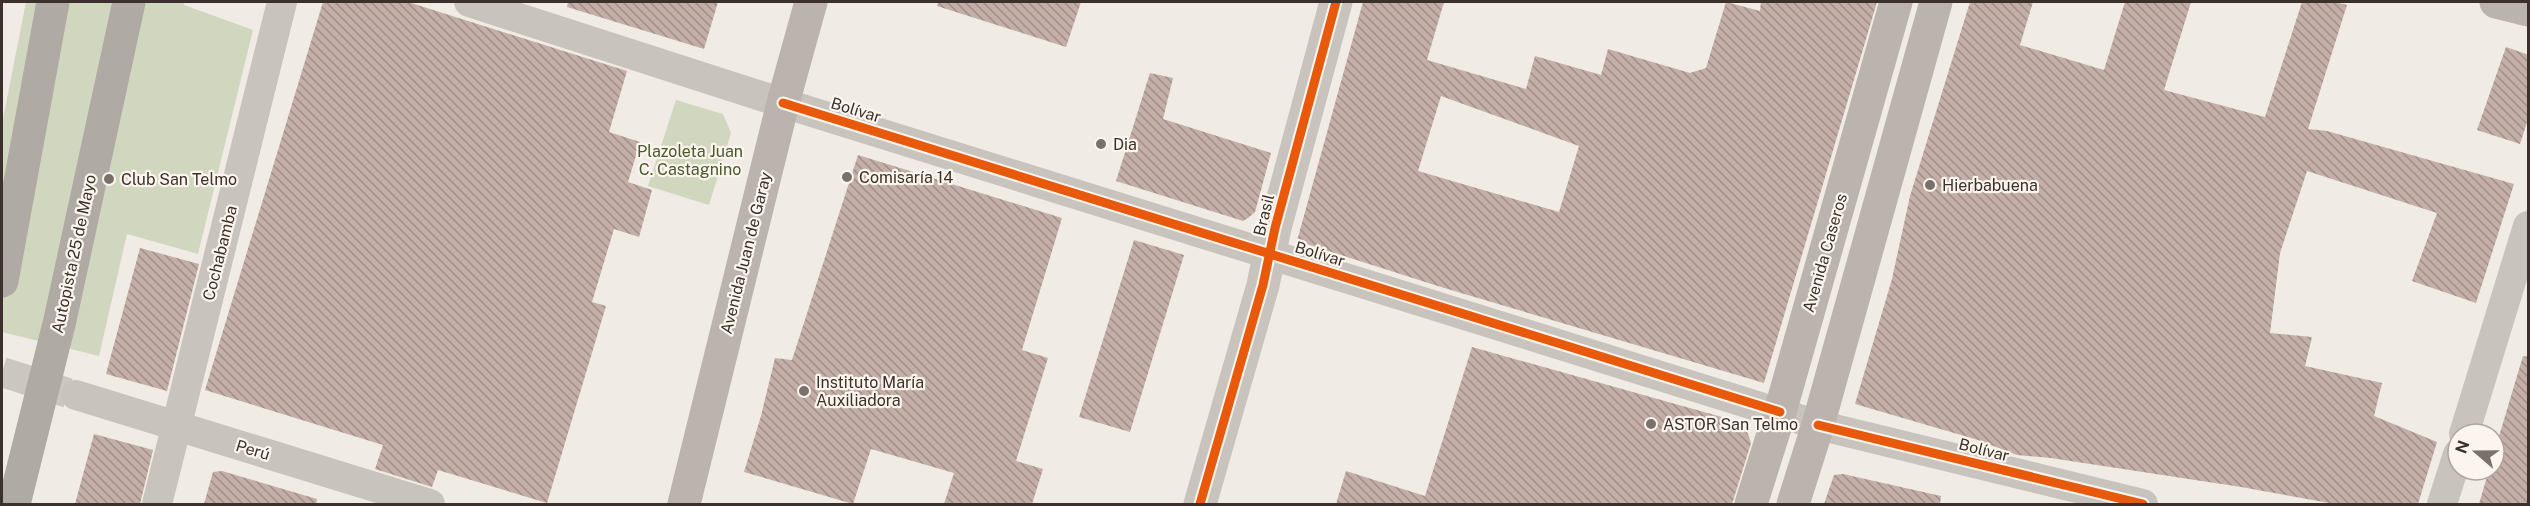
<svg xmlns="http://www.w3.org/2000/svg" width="2530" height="506" font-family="'Public Sans',sans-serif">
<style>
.park{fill:#d1d6bf}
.building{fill:url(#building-back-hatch);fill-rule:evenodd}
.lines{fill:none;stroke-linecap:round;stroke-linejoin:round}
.minor-tunnel{stroke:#ccc6c0;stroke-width:30;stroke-dasharray:30 15;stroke-linecap:butt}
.minor{stroke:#c9c3be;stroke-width:30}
.tertiary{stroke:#c9c3be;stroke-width:33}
.secondary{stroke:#bab3ae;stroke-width:33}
.motorway{stroke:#afaaa4;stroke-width:33}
.motorway-bridge{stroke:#afaaa4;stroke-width:33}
.cycleway-casing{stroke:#fbf5ee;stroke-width:13}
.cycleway{stroke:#e8590c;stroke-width:9}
.poi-dot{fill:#7a716c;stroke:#fbf5ee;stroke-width:2}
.labels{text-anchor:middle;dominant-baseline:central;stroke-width:4.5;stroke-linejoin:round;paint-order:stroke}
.street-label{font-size:16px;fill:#3b302b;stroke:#fbf5ee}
.poi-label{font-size:16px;fill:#3b302b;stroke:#fbf5ee;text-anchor:start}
.park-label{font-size:16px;fill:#4a5a2e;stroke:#fbf5ee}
</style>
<defs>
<pattern id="building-back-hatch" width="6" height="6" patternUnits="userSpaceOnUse" patternTransform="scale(1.5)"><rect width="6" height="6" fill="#c3afa7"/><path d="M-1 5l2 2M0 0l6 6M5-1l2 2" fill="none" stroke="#a08f88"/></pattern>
</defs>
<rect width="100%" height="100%" fill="#f0ebe5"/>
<!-- park -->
<path class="park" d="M 26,2 L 184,2 L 184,5 L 253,30 L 198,254 L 127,234 L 99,356 L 2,332 L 2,124 Z
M 676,100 L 723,114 L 731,133 L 709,205 L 648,186 Z"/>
<!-- building -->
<path class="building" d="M 323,2 L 408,2 L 627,71 L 609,132 L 640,142 L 628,182 L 652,190 L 639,237 L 614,229 L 592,302 L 606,306 L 547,503 L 438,470 L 432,487 L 375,469 L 383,445 L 205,390 Z
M 568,2 L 718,2 L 704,49 L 567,7 Z
M 938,2 L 1081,2 L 1066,47 L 937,6 Z
M 1363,2 L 1444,2 L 1427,60 L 1526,89 L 1535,56 L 1601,75 L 1608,49 L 1690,73 L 1706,68 L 1726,2 L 1760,11 L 1761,2 L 1877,2 L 1764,383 L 1441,287 L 1297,241 ZM 1441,96 L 1579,146 L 1559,212 L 1418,171 Z
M 1970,2 L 2033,2 L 2020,45 L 2104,70 L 2125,2 L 2191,2 L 2164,90 L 2265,117 L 2302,2 L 2335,2 L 2347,5 L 2308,129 L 2327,131 L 2514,184 L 2476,303 L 2412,281 L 2437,213 L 2307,171 L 2280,253 L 2270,333 L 2312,337 L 2305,366 L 2382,383 L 2374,416 L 2437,442 L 2418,504 L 2335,504 L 2241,487 L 2051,458 L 2017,455 L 1978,440 L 1855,404 L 1892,279 L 1910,196 Z
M 2506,47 L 2529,55 L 2529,116 L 2520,144 L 2477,130 Z
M 1150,73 L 1173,78 L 1163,119 L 1271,153 L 1255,212 L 1248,218 L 1243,221 L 1116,181 Z
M 858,155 L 1062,218 L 1022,350 L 1048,358 L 1016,461 L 1043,469 L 1032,504 L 944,504 L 954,473 L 871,449 L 853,504 L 744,472 L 761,416 L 775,358 L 792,360 Z
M 1134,240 L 1184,255 L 1130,432 L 1079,417 Z
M 140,248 L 199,264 L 167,391 L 106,374 Z
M 1472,347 L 1736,421 L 1747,431 L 1751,443 L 1732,504 L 1336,504 L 1346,471 L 1425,496 Z
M 2523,356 L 2529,357 L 2529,504 L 2479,504 L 2489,470 L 2494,470 L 2494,453 Z
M 94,434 L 153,450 L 140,504 L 75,504 Z
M 222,471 L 317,499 L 316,504 L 204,504 L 213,472 Z
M 1843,474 L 1941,496 L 1940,504 L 1824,504 L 1834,475 Z"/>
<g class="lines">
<!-- minor-tunnel -->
<path class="minor-tunnel" d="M 2,372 L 68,393"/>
<!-- minor -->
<path class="minor" d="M 469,2 L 783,103 L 1818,425 L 2143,504
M 76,395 L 430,504
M 2464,434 L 2528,226
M 157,504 L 282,2
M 2442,504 L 2458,454"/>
<!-- tertiary -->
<path class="tertiary" d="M 1200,504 L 1263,285 L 1275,228 L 1336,2"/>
<!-- secondary -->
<path class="secondary" d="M 2496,2 L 2528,10
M 684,504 L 783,103 L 811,2
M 1751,504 L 1780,412 L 1896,2
M 1793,504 L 1818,425 L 1936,2"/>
<!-- motorway -->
<path class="motorway" d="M 2,281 L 53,2"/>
<!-- motorway-bridge -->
<path class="motorway-bridge" d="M 14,504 L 60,320 L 129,2"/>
<defs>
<path id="cycleway" d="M 783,103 L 1780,412
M 1818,425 L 2143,504
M 1200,504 L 1263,285 L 1275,228 L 1336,2"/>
</defs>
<!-- cycleway casing -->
<use href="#cycleway" class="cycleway-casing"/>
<!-- cycleway -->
<use href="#cycleway" class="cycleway"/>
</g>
<!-- markers -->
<g class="poi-dot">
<circle cx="1101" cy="144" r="6"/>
<circle cx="847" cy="177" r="6"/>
<circle cx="109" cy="179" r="6"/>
<circle cx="1930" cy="185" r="6"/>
<circle cx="804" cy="391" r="6"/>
<circle cx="1651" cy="424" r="6"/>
</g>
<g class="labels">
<!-- street labels -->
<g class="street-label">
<text transform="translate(856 110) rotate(17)">Bolívar</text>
<text transform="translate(1264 215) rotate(-76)">Brasil</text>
<text transform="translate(220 253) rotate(-76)">Cochabamba</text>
<text transform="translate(746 253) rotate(-76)">Avenida Juan de Garay</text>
<text transform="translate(1825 253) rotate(-74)">Avenida Caseros</text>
<text transform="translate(74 254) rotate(-78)">Autopista 25 de Mayo</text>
<text transform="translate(1320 254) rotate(17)">Bolívar</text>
<text transform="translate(253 450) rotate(17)">Perú</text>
<text transform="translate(1984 450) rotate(14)">Bolívar</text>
</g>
<!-- poi labels -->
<g class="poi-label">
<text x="1113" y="144">Dia</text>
<text x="859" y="177">Comisaría 14</text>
<text x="121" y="179">Club San Telmo</text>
<text x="1942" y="185">Hierbabuena</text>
<text x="816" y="382">Instituto María<tspan x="816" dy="18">Auxiliadora</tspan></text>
<text x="1663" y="424">ASTOR San Telmo</text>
</g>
<!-- park labels -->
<g class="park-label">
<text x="690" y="151">Plazoleta Juan<tspan x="690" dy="18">C. Castagnino</tspan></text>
</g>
</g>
<!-- border -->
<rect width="2530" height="506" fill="none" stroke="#3b302b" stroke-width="6"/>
<!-- north arrow -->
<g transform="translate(2476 452) rotate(290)"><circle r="28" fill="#fbf5ee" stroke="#aea6a0" stroke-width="1.5"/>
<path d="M0-4.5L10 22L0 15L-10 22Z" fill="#7a716c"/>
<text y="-9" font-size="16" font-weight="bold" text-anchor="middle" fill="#3b302b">N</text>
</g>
</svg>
